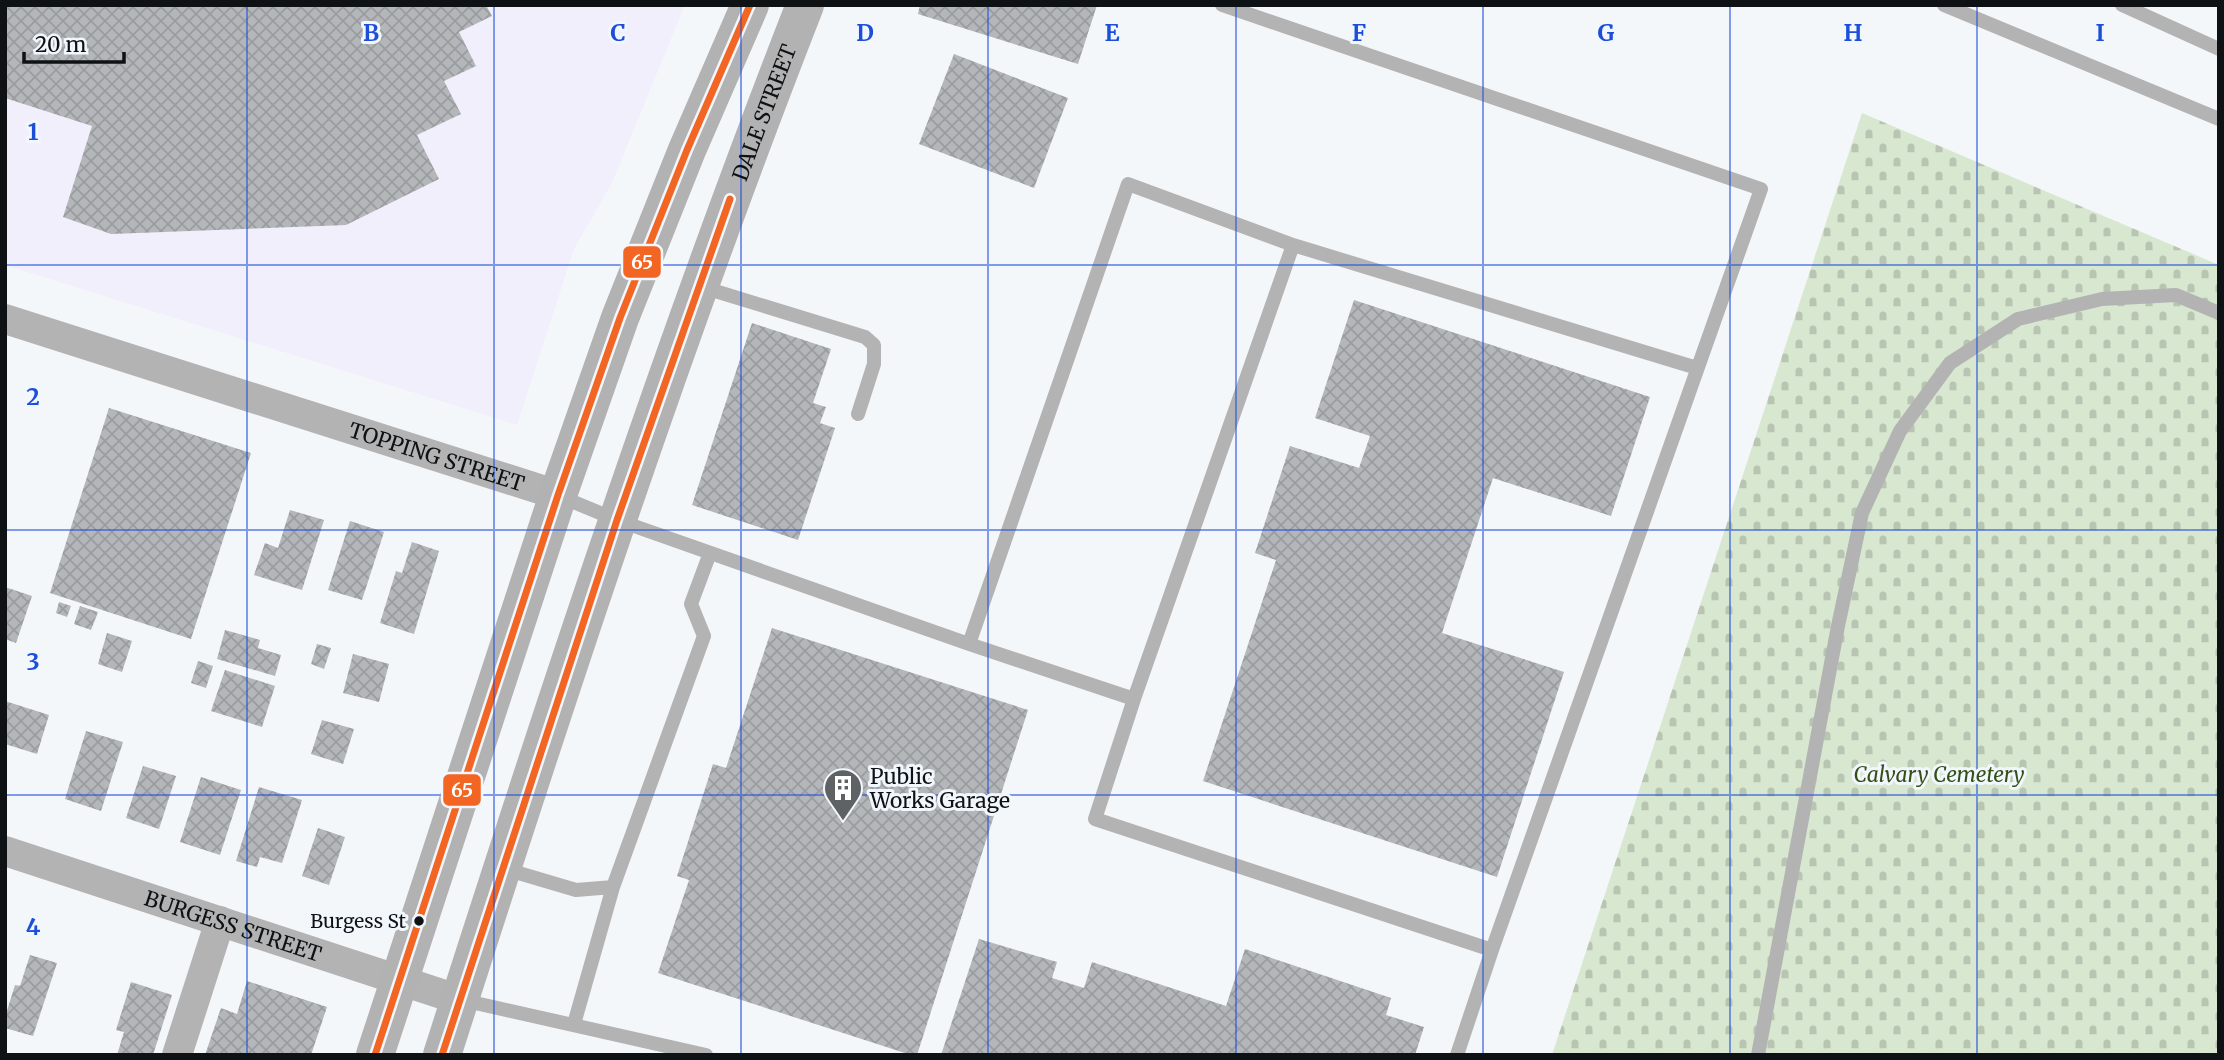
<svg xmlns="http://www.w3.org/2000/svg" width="2224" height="1060" font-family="Merriweather,serif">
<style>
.commercial{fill:#f2effc}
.cemetery{fill:url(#cemetery-stones)}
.building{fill:url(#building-cross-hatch)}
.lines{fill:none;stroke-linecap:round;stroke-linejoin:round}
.lane{stroke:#b3b3b3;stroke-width:14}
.street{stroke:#b3b3b3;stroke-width:30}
.secondary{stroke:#b2b2b3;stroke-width:38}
.bus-1-casing{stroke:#f1f7fd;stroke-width:12}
.bus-1{stroke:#f26522;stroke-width:7}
.grid{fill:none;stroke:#1d4ed8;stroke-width:2;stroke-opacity:0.55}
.bus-dot{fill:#0f1215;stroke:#f1f7fd;stroke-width:2.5}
.labels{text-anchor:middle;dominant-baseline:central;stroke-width:6;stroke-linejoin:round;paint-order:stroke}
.bus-label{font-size:19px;fill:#0f1215;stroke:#f1f7fd;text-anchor:end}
.street-label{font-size:21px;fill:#0f1215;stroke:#f1f7fd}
.park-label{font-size:21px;font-style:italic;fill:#344f15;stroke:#f1f7fd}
.poi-label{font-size:21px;fill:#0f1215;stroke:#f1f7fd;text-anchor:start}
.grid-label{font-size:23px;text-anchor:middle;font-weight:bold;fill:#1d4ed8;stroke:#f1f7fd;stroke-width:6;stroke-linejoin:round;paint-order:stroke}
.line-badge{stroke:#f1f7fd;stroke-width:2.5}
.badge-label{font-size:19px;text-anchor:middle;font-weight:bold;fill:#fff}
</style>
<defs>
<pattern id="cemetery-stones" width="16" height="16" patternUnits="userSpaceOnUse" patternTransform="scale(1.75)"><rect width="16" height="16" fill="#d8e7d0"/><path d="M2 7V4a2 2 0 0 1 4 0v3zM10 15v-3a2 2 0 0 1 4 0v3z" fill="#b8c5b2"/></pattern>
<pattern id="building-cross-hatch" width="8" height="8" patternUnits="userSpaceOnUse" patternTransform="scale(1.75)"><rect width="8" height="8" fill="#b4b7ba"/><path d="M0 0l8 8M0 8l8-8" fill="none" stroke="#9a9c9f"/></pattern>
</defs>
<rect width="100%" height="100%" fill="#f4f7fa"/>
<!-- commercial -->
<path class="commercial" d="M 5,5 L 685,5 L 611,185 L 574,249 L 517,425 L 5,265 Z"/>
<!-- cemetery -->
<path class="cemetery" d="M 1862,113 L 2219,265 L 2219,1055 L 1552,1055 Z"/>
<!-- building -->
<path class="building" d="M 5,5 L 486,5 L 492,16 L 459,32 L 476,66 L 444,81 L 461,114 L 417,135 L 439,179 L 346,225 L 111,234 L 63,217 L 92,126 L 5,98 Z
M 920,5 L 1097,5 L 1078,64 L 918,14 Z
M 954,54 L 1068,98 L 1034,188 L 919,144 Z
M 1354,300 L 1650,397 L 1611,516 L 1493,478 L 1442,633 L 1564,672 L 1497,877 L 1203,781 L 1276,560 L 1255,553 L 1290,446 L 1359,468 L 1370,436 L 1315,418 Z
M 752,323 L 831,349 L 813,403 L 826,407 L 820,423 L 835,428 L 798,540 L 692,505 Z
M 109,408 L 251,453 L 191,639 L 50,593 Z
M 290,510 L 324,520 L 302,590 L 254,575 L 265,543 L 278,548 Z
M 350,521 L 384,532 L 362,600 L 328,590 Z
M 412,542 L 439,551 L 414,634 L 380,623 L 396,571 L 402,573 Z
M 5,587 L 32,596 L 16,643 L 5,639 Z
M 59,602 L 71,606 L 67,617 L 56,613 Z
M 80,606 L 98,612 L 91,630 L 74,624 Z
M 772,628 L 1028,710 L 917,1055 L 911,1055 L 658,973 L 689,880 L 677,876 L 713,764 L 726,768 Z
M 225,630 L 260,640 L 258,648 L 281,655 L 275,676 L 217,659 Z
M 107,633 L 132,641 L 122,672 L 98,664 Z
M 317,644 L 331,648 L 324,669 L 311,664 Z
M 353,654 L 389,664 L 379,702 L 343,693 Z
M 198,661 L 213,666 L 206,688 L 191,683 Z
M 225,670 L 275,686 L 262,727 L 211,711 Z
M 5,701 L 49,715 L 37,754 L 5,744 Z
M 322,720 L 354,729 L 343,764 L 311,754 Z
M 86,731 L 123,742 L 101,811 L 65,799 Z
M 143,766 L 176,776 L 159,829 L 126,818 Z
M 201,777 L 241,790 L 220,855 L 180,842 Z
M 259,787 L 302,800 L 282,863 L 260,857 L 257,867 L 236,861 Z
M 318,828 L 345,837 L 329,885 L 302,876 Z
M 979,939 L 1057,962 L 1052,978 L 1084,988 L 1092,962 L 1226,1006 L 1245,949 L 1391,998 L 1386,1015 L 1424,1027 L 1415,1055 L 941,1055 Z
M 30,955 L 57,963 L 33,1036 L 5,1028 L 5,1017 L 15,985 L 20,986 Z
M 247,981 L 327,1007 L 311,1055 L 205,1055 L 221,1008 L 237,1014 Z
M 131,982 L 172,995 L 153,1055 L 117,1055 L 124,1032 L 116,1030 Z"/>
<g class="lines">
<!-- lane -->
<path class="lane" d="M 1222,5 L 1761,189 L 1492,950 L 1457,1055
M 1944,5 L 2219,119
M 2122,5 L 2219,49
M 1293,245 L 1697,368
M 702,287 L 865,337 L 874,345 L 874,364 L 858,414
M 559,496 L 617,520 L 969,644 L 1134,699 L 1095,819 L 1492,950
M 969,644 L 1128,184 L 1293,245 L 1134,699
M 505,869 L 576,890 L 613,887 L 704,636 L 691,604 L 710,553
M 462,1000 L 706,1055
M 574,1024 L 613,887
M 1758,1055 L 1838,626 L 1862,513 L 1900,431 L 1950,363 L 2018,319 L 2102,299 L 2176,295 L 2219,313"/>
<!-- street -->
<g class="street">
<path id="s1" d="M 5,319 L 558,495"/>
<path id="s2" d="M 5,851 L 460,1000"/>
<path d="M 177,1055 L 220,921"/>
</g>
<!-- secondary -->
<g class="secondary">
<path d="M 375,1055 L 558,495 L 620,318 L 687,150 L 750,5"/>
<path id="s3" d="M 442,1055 C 555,702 670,350 805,5"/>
</g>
<defs>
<path id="bus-1" d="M 375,1055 L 558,495 L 620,318 L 687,150 L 750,5
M 442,1055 L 617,520 L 730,199"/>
</defs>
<!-- bus-1 casing -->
<use href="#bus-1" class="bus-1-casing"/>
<!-- bus-1 -->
<use href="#bus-1" class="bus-1"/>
</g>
<!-- grid -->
<path class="grid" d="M 247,5 L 247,1055M 494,5 L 494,1055M 741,5 L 741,1055M 988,5 L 988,1055M 1236,5 L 1236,1055M 1483,5 L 1483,1055M 1730,5 L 1730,1055M 1977,5 L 1977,1055M 5,265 L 2219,265M 5,530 L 2219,530M 5,795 L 2219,795"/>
<!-- icons -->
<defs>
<symbol id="building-pin" viewBox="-11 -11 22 30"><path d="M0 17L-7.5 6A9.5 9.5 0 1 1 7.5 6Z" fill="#5f6265" stroke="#f1f7fd"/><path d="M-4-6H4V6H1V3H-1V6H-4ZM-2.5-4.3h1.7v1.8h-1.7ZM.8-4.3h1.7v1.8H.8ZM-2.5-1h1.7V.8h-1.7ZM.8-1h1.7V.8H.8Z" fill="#fff"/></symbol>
</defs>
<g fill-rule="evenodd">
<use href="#building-pin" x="821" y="766" width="44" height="60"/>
</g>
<!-- markers -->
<circle class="bus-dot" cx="419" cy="921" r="6"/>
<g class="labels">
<!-- bus labels -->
<g class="bus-label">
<text x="406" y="921">Burgess St</text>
</g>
<!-- street labels -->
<g class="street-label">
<text stroke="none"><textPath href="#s3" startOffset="996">DALE STREET</textPath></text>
<text stroke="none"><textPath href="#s1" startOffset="453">TOPPING STREET</textPath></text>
<text stroke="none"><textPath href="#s2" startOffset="240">BURGESS STREET</textPath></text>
</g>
<!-- park labels -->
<g class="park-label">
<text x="1939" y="774">Calvary Cemetery</text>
</g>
<!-- poi labels -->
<g class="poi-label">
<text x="870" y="776">Public<tspan x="870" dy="24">Works Garage</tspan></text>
</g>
</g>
<g class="grid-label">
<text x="371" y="41">B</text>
<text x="618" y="41">C</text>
<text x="865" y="41">D</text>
<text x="1112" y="41">E</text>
<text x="1359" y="41">F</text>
<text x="1606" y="41">G</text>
<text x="1853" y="41">H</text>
<text x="2100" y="41">I</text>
<text x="33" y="140">1</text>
<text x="33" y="405">2</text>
<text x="33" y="670">3</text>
<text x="33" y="935">4</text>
</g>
<g class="line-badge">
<rect x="622" y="245" width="40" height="34" rx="7" fill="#f26522"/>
<rect x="442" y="773" width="40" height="34" rx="7" fill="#f26522"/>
</g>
<g class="badge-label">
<text x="642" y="269">65</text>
<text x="462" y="797">65</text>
</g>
<!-- border -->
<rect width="2224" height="1060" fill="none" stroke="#0f1215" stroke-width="14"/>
<!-- scale -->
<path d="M24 52v10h100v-10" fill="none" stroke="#0f1215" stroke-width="3.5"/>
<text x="35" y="52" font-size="21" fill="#0f1215" stroke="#f1f7fd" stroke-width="5" paint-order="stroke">20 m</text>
</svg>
